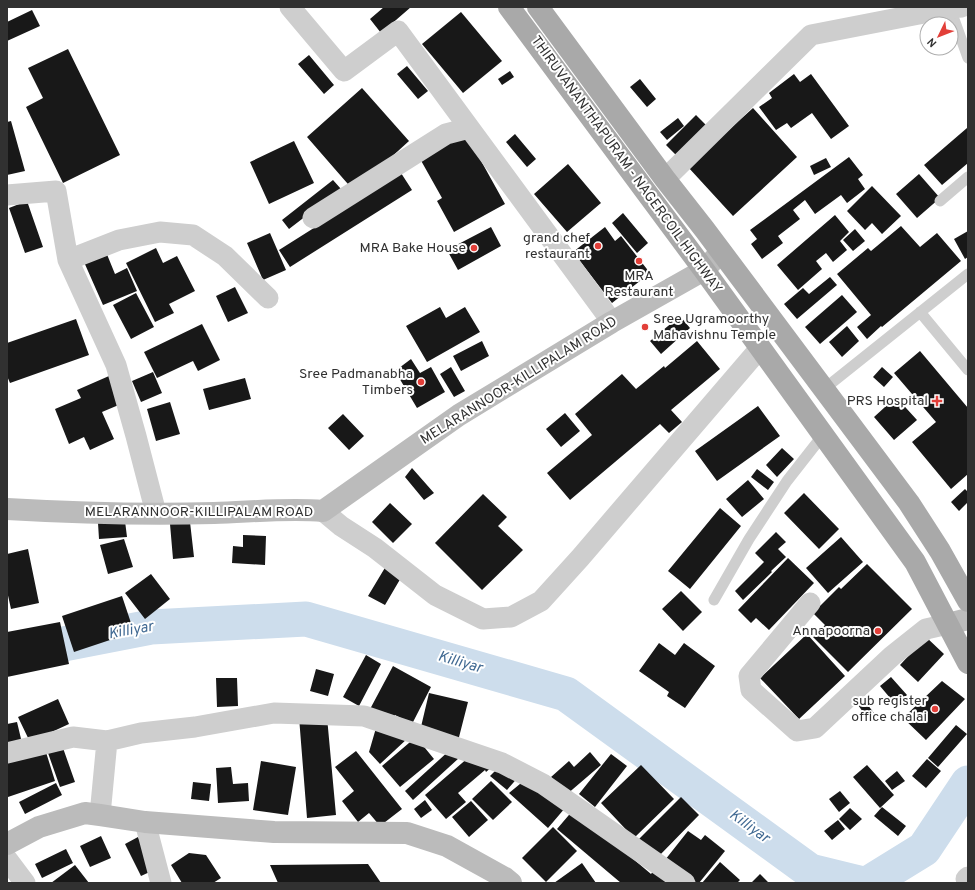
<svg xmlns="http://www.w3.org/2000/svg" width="975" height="890" font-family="Overpass,sans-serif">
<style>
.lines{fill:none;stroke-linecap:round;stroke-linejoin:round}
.river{stroke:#cdddec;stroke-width:35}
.building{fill:#181818}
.lane{stroke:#cecece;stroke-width:11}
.street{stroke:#cecece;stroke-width:21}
.secondary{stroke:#bbb;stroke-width:22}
.primary{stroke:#a9a9a9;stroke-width:22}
.poi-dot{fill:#e23f39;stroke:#fff;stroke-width:1.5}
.labels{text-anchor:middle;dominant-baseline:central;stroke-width:4;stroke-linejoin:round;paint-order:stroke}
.street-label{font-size:14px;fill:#313131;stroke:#fff}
.poi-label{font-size:14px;fill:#313131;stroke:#fff;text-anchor:end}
.water-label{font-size:15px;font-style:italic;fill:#406992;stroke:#fff}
</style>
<rect width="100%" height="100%" fill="#fff"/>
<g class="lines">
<!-- river -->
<path class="river" d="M 7,655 L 151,627 L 306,619 L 566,694 L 810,871 L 859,883
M 869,883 L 924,849 L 968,783"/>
</g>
<!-- building -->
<path class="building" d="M 384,7 L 411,7 L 381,33 L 370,19 Z
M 32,10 L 40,26 L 7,41 L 7,22 Z
M 461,12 L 502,61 L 463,93 L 422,44 Z
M 68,49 L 120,155 L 63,183 L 26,107 L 43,98 L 28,68 Z
M 309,55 L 334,85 L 324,94 L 298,64 Z
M 407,66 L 428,91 L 418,99 L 397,74 Z
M 510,71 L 514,77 L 502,85 L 498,79 Z
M 794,74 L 800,82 L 811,74 L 849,126 L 831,139 L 812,113 L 791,128 L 787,123 L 776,130 L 759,107 L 772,98 L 769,93 Z
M 640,79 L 656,99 L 647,107 L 630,87 Z
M 362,88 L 409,141 L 354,191 L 307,137 Z
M 753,108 L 797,157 L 733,216 L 688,167 Z
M 696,115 L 709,128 L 679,158 L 666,145 Z
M 678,118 L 684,126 L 667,140 L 660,132 Z
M 11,121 L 25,171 L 7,175 L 7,122 Z
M 967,128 L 968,129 L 968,163 L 942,185 L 924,165 Z
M 465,132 L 505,204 L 454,232 L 437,201 L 442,198 L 419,157 Z
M 515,134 L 536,159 L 527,167 L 506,142 Z
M 294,141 L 314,183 L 269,204 L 250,162 Z
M 849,157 L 863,175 L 858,179 L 865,189 L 847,203 L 841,195 L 815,214 L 805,200 L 793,210 L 800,219 L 778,236 L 783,243 L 762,259 L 751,244 L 757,239 L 750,230 Z
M 826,158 L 831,167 L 814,175 L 810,166 Z
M 568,164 L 601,203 L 567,232 L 534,194 Z
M 401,173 L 412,190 L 290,267 L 279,250 Z
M 919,174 L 940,198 L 917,218 L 896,194 Z
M 333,180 L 341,189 L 289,229 L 282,220 Z
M 872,186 L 901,216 L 882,234 L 872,223 L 865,230 L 847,211 Z
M 27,201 L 43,247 L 25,253 L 9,208 Z
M 623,213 L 648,243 L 637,253 L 612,223 Z
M 835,215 L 849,232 L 840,241 L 847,250 L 833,262 L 826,253 L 816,261 L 822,269 L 798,290 L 777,265 Z
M 901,226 L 920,247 L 937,233 L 961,261 L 882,327 L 881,326 L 867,339 L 857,327 L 871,315 L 837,274 L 868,248 L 871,251 Z
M 491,227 L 501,246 L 458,270 L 447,250 Z
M 605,227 L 615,241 L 621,236 L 650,273 L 612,303 L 573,252 Z
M 855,229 L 865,241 L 853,251 L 843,240 Z
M 968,231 L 968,257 L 965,259 L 954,239 Z
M 270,233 L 286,270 L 263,280 L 247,243 Z
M 156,248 L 163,263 L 177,256 L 195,291 L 169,304 L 174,313 L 155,322 L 126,263 Z
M 106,252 L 115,274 L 127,268 L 137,291 L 103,305 L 84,262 Z
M 830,277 L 837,285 L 797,319 L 784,304 L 803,288 L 809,294 Z
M 235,287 L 248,313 L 228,322 L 216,296 Z
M 136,293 L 154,327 L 131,339 L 113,305 Z
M 842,295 L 857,312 L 820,344 L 805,327 Z
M 440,307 L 446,318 L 465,307 L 480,332 L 427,362 L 406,326 Z
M 680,316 L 690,328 L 661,354 L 650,341 Z
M 76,319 L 89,355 L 10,383 L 7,376 L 7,343 Z
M 202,324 L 220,360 L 198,371 L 193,361 L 157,378 L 144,352 Z
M 847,326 L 859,341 L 842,357 L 829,342 Z
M 482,341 L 489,356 L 461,371 L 453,356 Z
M 697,341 L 720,369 L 671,410 L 682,422 L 669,433 L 660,424 L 570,500 L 547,473 L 592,435 L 575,414 L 622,374 L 636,389 L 664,366 L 665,368 Z
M 920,351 L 968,408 L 968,474 L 951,489 L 912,442 L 936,422 L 894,373 Z
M 411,359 L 420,373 L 431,367 L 445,392 L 417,408 L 395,371 Z
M 451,367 L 465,391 L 454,397 L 440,374 Z
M 882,367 L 893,377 L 884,387 L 873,377 Z
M 153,372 L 162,393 L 141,402 L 132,381 Z
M 109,376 L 121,404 L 102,412 L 114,439 L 90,450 L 84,437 L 69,444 L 55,409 L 81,398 L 77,390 Z
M 245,378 L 251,399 L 209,410 L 203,389 Z
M 896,397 L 917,420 L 894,440 L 874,417 Z
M 170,402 L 180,434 L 156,441 L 147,409 Z
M 758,406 L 780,436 L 717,481 L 695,451 Z
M 565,413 L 580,431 L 561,447 L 546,429 Z
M 343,414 L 364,436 L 349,450 L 328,428 Z
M 782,448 L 794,459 L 777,477 L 766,465 Z
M 412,468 L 434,493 L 424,500 L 405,477 Z
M 757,469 L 774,482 L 768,490 L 751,477 Z
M 748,480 L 764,499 L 742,517 L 726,499 Z
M 965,489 L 968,492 L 968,502 L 959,511 L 951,502 Z
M 804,493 L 839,529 L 819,549 L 784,513 Z
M 483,494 L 507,517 L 498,526 L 523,550 L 482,590 L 435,543 Z
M 390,503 L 412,524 L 393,543 L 372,522 Z
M 720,508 L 741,526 L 690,589 L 668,571 Z
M 125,521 L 127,537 L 99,539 L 98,523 Z
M 190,522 L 194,557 L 173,559 L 170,524 Z
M 776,532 L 786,542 L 778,549 L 786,557 L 771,571 L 772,572 L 743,600 L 735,591 L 764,562 L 755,553 Z
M 243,535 L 266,536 L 265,565 L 232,563 L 233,546 L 243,547 Z
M 841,537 L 863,562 L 828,593 L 806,568 Z
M 124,539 L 133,567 L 108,574 L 100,545 Z
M 28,549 L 39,603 L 11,609 L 7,591 L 7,554 Z
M 788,558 L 814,583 L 769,630 L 756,618 L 751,623 L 738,610 Z
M 867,564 L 912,609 L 848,672 L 813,637 L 825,625 L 813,613 L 839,587 L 841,589 Z
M 386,566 L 402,576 L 385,605 L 368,596 Z
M 151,574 L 170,599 L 145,619 L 125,593 Z
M 681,591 L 702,612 L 683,631 L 662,609 Z
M 122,596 L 134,632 L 74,652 L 62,616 Z
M 60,622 L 69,664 L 7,677 L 7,632 Z
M 807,634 L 845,676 L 799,719 L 760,678 Z
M 926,637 L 944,654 L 918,682 L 900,665 Z
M 659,643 L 675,655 L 684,643 L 715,666 L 685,708 L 667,696 L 669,692 L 639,671 Z
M 366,655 L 381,664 L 359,706 L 343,697 Z
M 393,666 L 431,687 L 412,724 L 395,715 L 390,723 L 369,711 Z
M 316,669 L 334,674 L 328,696 L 310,691 Z
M 891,677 L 907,695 L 896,705 L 880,686 Z
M 216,678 L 237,678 L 238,706 L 217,707 Z
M 942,681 L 965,699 L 926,740 L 903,718 Z
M 429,693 L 468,702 L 458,741 L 420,731 Z
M 58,699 L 69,724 L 30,742 L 18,717 Z
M 864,700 L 877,717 L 870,722 L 858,705 Z
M 299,717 L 327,717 L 336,815 L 307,818 Z
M 17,722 L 22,743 L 7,746 L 7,724 Z
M 956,725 L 967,734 L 938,767 L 928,758 Z
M 376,728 L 408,738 L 380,764 L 369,752 Z
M 416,737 L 434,759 L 400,787 L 382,766 Z
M 63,748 L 75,782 L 60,787 L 48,753 Z
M 45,749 L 55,781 L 8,797 L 7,761 Z
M 451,749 L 459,758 L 413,800 L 405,791 Z
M 356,751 L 402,809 L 380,826 L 369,813 L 358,822 L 342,801 L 354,791 L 335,767 Z
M 590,752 L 601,765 L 566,795 L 551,777 L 569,761 L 574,767 Z
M 611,754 L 627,766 L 595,807 L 579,794 Z
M 469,757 L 493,766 L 486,772 L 485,770 L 458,793 L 466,802 L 446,819 L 425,795 Z
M 927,759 L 941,771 L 926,788 L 912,776 Z
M 261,761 L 296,767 L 288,815 L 253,810 Z
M 641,765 L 674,799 L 634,838 L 601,803 Z
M 867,765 L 894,795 L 880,808 L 853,777 Z
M 231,767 L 233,784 L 248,783 L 249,801 L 218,803 L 216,768 Z
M 498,768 L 520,775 L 507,790 L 490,776 Z
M 897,771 L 905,781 L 892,790 L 885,781 Z
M 526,779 L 565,808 L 548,828 L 509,793 Z
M 491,781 L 512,802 L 493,820 L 472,799 Z
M 193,782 L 211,784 L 209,801 L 191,799 Z
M 56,783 L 62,795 L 25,814 L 19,802 Z
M 840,791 L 850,803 L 839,812 L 829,799 Z
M 681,797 L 699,815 L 657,858 L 639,839 Z
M 425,800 L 432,810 L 421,818 L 414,809 Z
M 471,801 L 488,820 L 469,837 L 452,817 Z
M 882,807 L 906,826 L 898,836 L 874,816 Z
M 850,808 L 862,819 L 850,830 L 839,819 Z
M 574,809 L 651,874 L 654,870 L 670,883 L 621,883 L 557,829 Z
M 838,820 L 845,829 L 832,840 L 824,831 Z
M 553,827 L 577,851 L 546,882 L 522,858 Z
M 688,831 L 701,840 L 705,835 L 725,851 L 699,883 L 693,883 L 665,860 Z
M 101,836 L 111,858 L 90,867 L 80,846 Z
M 138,837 L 154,870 L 141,876 L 125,844 Z
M 66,849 L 73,863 L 42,878 L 35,864 Z
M 189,853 L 206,855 L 221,878 L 213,883 L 182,883 L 171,865 Z
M 720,862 L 740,880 L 737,883 L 702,883 Z
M 582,863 L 596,883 L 554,883 Z
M 368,864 L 381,883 L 278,883 L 270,865 Z
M 75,865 L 89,883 L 51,883 Z
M 760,874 L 769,883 L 751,883 Z"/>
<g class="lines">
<!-- lane -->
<path class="lane" d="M 950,8 L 968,58
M 940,201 L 968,177
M 920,312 L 968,370
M 824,389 L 968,274
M 714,600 L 749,539 L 787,481 L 823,435"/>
<!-- street -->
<path class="street" d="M 290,7 L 344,71 L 398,31 L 612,322
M 665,179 L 811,35 L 950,8 L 962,7
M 7,195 L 56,191 L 68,260 L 116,365 L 136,436 L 156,513
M 313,218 L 446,134 L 469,128
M 68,260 L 119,240 L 160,232 L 193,235 L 225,256 L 268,298
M 323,511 L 341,526 L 375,548 L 435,595 L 483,619 L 511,617 L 541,601 L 580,558 L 760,348
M 810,603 L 749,676 L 751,690 L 797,731 L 815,728 L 892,656 L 926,629 L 948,624
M 7,753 L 73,737 L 107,741
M 100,815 L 107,741 L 141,733 L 195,727 L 274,713 L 364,716 L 502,763 L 543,784 L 685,883
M 145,822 L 161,883
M 7,859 L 25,883
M 966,879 L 968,877"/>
<!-- secondary -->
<path class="secondary" d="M 7,509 C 76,513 145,515 214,513 C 250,512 287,508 323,511 L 459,415 L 612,322 L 704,270 L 721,252
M 948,624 L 968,619
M 7,844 L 39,827 L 85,813 L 100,815 L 145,822 L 274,832 L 407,833 L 447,846 L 505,878 L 511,883"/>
<!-- primary -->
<path class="primary" d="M 509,7 L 704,270 L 915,562 L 968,663
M 538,7 L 665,179 L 705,230 L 909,503 L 940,551 L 968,601"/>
</g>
<!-- markers -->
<g class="poi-dot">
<circle cx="598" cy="246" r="4"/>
<circle cx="474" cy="248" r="4"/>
<circle cx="639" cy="261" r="4"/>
<circle cx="645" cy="327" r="4"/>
<circle cx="421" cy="382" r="4"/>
<path d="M935 395h4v4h4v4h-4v4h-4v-4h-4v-4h4z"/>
<circle cx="878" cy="631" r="4"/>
<circle cx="935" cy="709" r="4"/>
</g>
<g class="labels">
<!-- street labels -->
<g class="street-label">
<text transform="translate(626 165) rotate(54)">THIRUVANANTHAPURAM - NAGERCOIL HIGHWAY</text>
<text transform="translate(519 381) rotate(-32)">MELARANNOOR-KILLIPALAM ROAD</text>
<text x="199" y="512">MELARANNOOR-KILLIPALAM ROAD</text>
</g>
<!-- poi labels -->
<g class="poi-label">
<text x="590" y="238">grand chef<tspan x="590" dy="16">restaurant</tspan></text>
<text x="466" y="248">MRA Bake House</text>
<text x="639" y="276" text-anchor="middle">MRA<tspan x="639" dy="16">Restaurant</tspan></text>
<text x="653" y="319" text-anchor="start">Sree Ugramoorthy<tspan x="653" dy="16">Mahavishnu Temple</tspan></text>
<text x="413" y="374">Sree Padmanabha<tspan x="413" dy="16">Timbers</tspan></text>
<text x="928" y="401">PRS Hospital</text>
<text x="870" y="631">Annapoorna</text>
<text x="927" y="701">sub register<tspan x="927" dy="16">office chalai</tspan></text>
</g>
<!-- water labels -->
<g class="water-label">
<text transform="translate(131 631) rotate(-10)">Killiyar</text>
<text transform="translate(460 663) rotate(16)">Killiyar</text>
<text transform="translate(749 827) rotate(36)">Killiyar</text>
</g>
</g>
<!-- border -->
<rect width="975" height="890" fill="none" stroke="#313131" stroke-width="16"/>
<!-- north arrow -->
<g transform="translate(939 36) rotate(227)"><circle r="19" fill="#ffffff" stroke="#adadad"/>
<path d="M0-3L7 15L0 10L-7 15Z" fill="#e23f39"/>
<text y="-6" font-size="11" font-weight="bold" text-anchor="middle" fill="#313131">N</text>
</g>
</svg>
